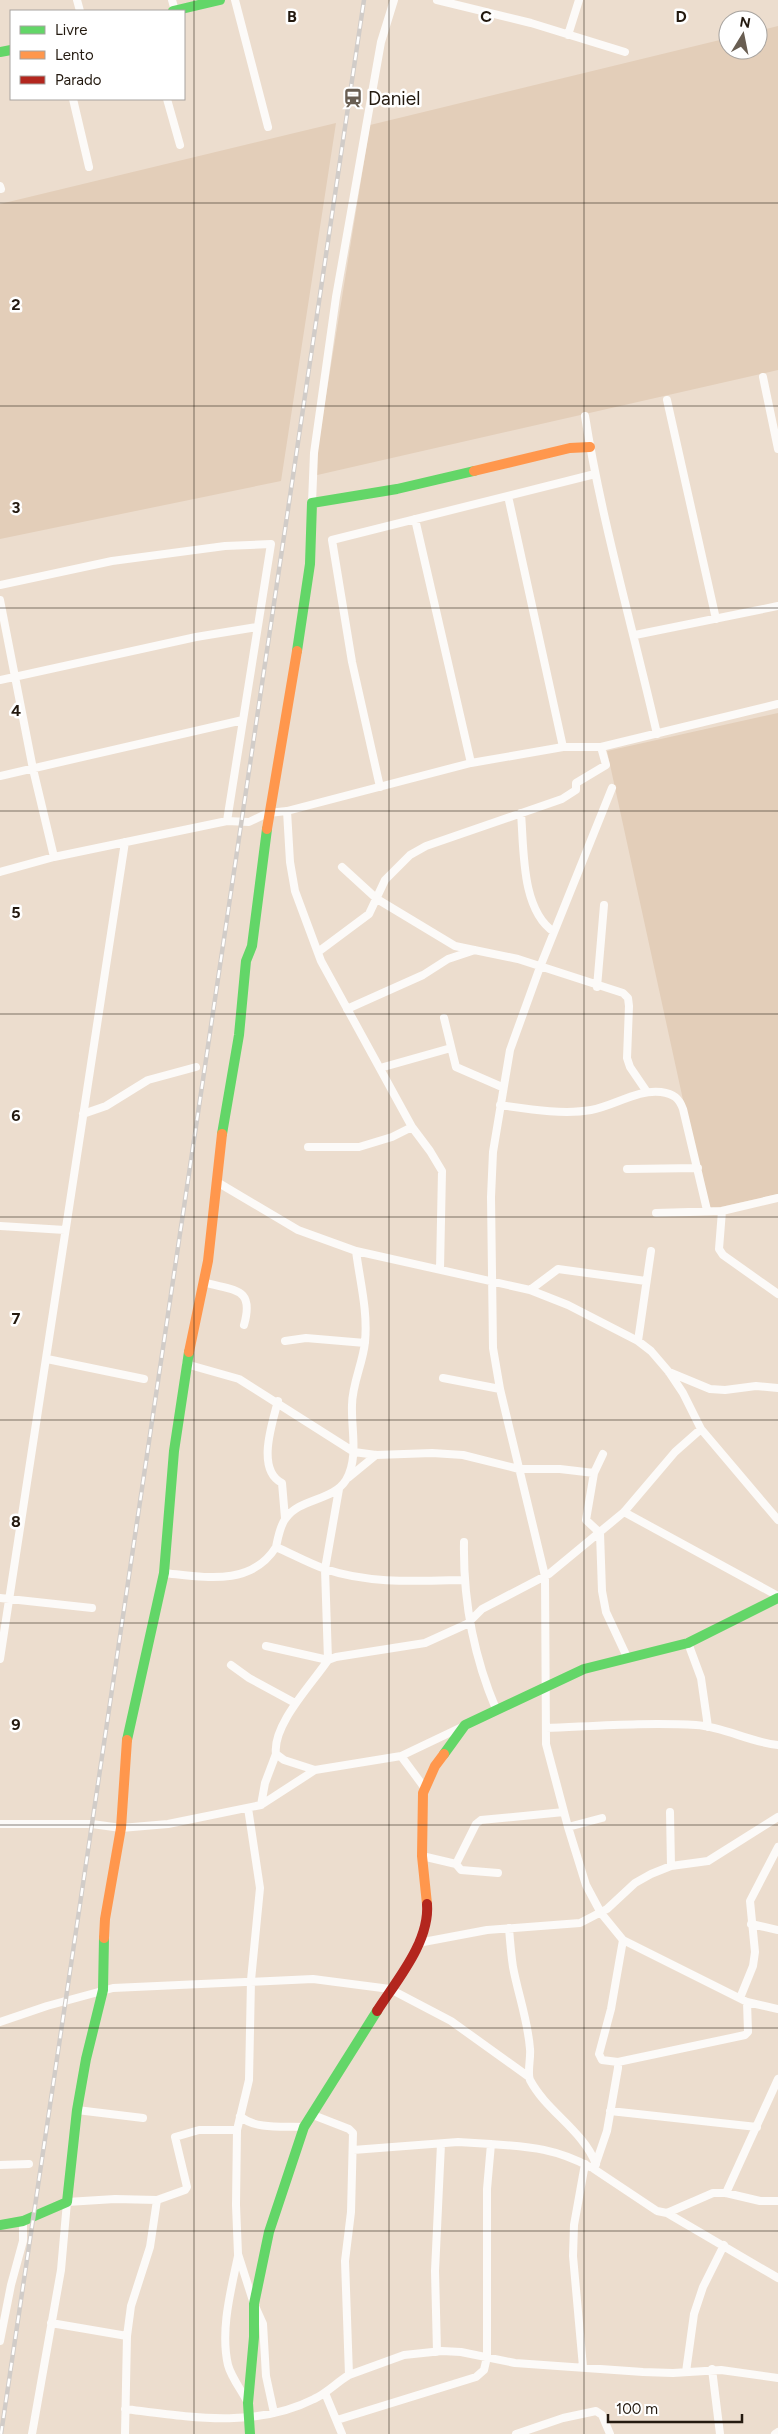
<svg xmlns="http://www.w3.org/2000/svg" width="778" height="2434" font-family="Figtree,sans-serif">
<style>
.green{fill:#e3ceb9}
.lines{fill:none;stroke-linecap:round;stroke-linejoin:round}
.street{stroke:#fcfaf8;stroke-width:8}
.fast{stroke:#63d668;stroke-width:10}
.slow{stroke:#ff974d;stroke-width:10}
.jam{stroke:#b3261e;stroke-width:10}
.rail-casing{stroke:#d1ccc8;stroke-width:4.5}
.rail{stroke:#fff;stroke-width:2.5;stroke-dasharray:8;stroke-linecap:butt}
.grid{fill:none;stroke:#23190f;stroke-width:1;stroke-opacity:0.55}
.labels{text-anchor:middle;dominant-baseline:central;stroke-width:5;stroke-linejoin:round;paint-order:stroke}
.poi-label{font-size:19px;fill:#23190f;stroke:#fff;text-anchor:start}
.grid-label{font-size:16px;text-anchor:middle;font-weight:bold;fill:#23190f;stroke:#fff;stroke-width:5;stroke-linejoin:round;paint-order:stroke}
</style>
<rect width="100%" height="100%" fill="#ecddce"/>
<!-- green -->
<path class="green" d="M 778,26 L 778,370 L 313,476 L 370,125 L 728,38 L 728,50 L 758,50 L 758,31 Z
M 336,123 L 281,481 L 0,539 L 0,204 Z
M 778,713 L 778,1194 L 707,1210 L 607,751 Z"/>
<g class="lines">
<!-- street -->
<path class="street" d="M 77,0 L 80,11
M 172,0 L 175,11
M 235,0 L 268,127
M 437,0 L 531,23 L 625,52
M 568,35 L 579,0
M 73,99 L 89,167
M 167,99 L 180,145
M 0,186 L 1,189
M 763,377 L 778,449
M 667,400 L 716,619
M 585,416 C 602,523 633,628 657,734
M 508,496 L 563,747
M 312,503 L 314,453 L 336,297 L 381,42 L 394,0
M 415,519 L 471,763
M 0,585 L 112,561 L 225,546 L 271,544 L 227,821
M 0,600 L 33,769 L 54,857
M 635,635 L 778,606
M 0,680 L 196,637 L 257,627
M 0,776 L 243,720
M 380,787 L 352,662 L 332,540 L 595,474
M 612,788 L 540,967 L 510,1050 L 493,1152 L 491,1197 L 493,1348 L 500,1389 L 545,1576 L 546,1744 L 568,1827 L 586,1885 L 601,1913 L 623,1940
M 287,811 L 290,862 L 295,891 L 321,961 L 412,1127 L 430,1151 L 442,1171 L 440,1269
M 521,813 C 524,849 521,910 554,932
M 342,867 L 377,899 L 455,946 L 518,959 L 623,993 L 628,998 L 629,1006 L 627,1058 L 630,1067 L 647,1092
M 0,872 L 54,857 L 227,821 L 249,822 L 268,813 L 287,811 L 471,763 L 563,747 L 601,747 L 778,704
M 318,952 L 369,914 L 385,880 L 410,855 L 426,846 L 562,799 L 576,790 L 576,783 L 606,765 L 601,747
M 597,987 L 604,905
M 347,1009 L 423,975 L 448,959 L 475,950
M 444,1018 L 456,1067 L 502,1087
M 380,1068 L 451,1048
M 500,1105 C 528,1109 563,1115 591,1110 C 614,1106 638,1089 661,1092 C 674,1094 679,1098 683,1109 L 707,1210
M 83,1114 L 106,1106 L 148,1080 L 196,1067
M 308,1147 L 359,1147 L 392,1137 L 412,1127
M 627,1169 L 698,1168
M 217,1182 L 298,1230 L 356,1251 L 530,1290 L 568,1305 L 638,1341 L 651,1351 L 669,1372 L 683,1393 L 701,1429 L 778,1520
M 778,1198 L 722,1211 L 719,1249 L 723,1255 L 778,1294
M 656,1213 L 722,1211
M 0,1226 L 65,1230
M 203,1282 C 233,1291 255,1286 244,1325
M 530,1290 L 558,1269 L 646,1281
M 285,1341 L 306,1338 L 365,1343
M 638,1341 L 651,1251
M 47,1359 L 144,1379
M 186,1364 L 239,1379 L 354,1452 L 376,1455 L 432,1453 L 463,1455 L 519,1469 L 560,1469 L 594,1473
M 669,1372 L 710,1389 L 725,1390 L 756,1386 L 778,1388
M 443,1378 L 500,1389
M 278,1401 C 272,1424 256,1470 282,1483 L 285,1518
M 603,1454 L 594,1473 L 586,1520 L 600,1533 L 602,1591 L 606,1612 L 627,1657
M 348,1478 L 376,1455
M 624,1512 L 778,1596
M 464,1542 C 463,1599 474,1657 496,1709
M 276,1547 C 278,1538 280,1525 286,1518 C 300,1498 333,1501 346,1480 C 359,1458 351,1429 352,1405 C 352,1384 363,1363 365,1342 C 368,1311 360,1282 356,1251
M 164,1573 C 204,1577 251,1587 276,1547 C 292,1554 308,1563 325,1569 C 369,1584 417,1581 463,1580
M 0,1598 L 92,1608
M 688,1643 L 701,1678 L 708,1727
M 266,1646 L 328,1660
M 0,1659 L 125,842
M 328,1660 L 325,1569 L 339,1489
M 231,1665 L 249,1678 L 295,1703
M 546,1728 C 596,1726 647,1722 696,1725 C 725,1727 749,1742 778,1745
M 401,1756 L 464,1726
M 315,1770 L 284,1760 L 276,1754 C 272,1725 312,1684 328,1660 L 336,1657 L 425,1643 L 467,1624 L 482,1609 L 549,1574 L 624,1512 L 675,1452 L 701,1429
M 261,1805 L 265,1783 L 276,1754
M 248,1808 L 260,1888 L 251,1980 L 249,2080 L 237,2130 L 236,2205 L 238,2254 L 254,2304 L 263,2324 L 266,2376 L 274,2413
M 670,1812 L 671,1866
M 0,1824 L 92,1824 L 121,1828 L 168,1824 L 261,1805 L 315,1770 L 401,1756 L 424,1787
M 568,1827 L 602,1818
M 422,1856 L 456,1864 L 461,1870 L 498,1873
M 456,1864 L 476,1824 L 481,1820 L 564,1812
M 751,1924 L 778,1930
M 509,1928 C 510,1941 511,1954 513,1967 C 518,1994 528,2021 530,2049 C 531,2058 527,2073 530,2080 C 547,2112 582,2129 596,2164
M 418,1943 L 487,1930 L 580,1923 L 607,1909 L 635,1883 L 651,1874 L 671,1866 L 708,1861 L 778,1817
M 740,1998 L 753,1966 L 755,1952 L 750,1901 L 778,1847
M 778,2009 L 747,2002 L 623,1940 L 611,2009 L 599,2054 L 602,2060 L 618,2062 L 618,2068 L 607,2131 L 594,2169 L 657,2211 L 667,2213 L 713,2193 L 726,2193 L 760,2201 L 778,2201
M 0,2022 L 47,2006 L 113,1988 L 313,1979 L 390,1989 L 451,2021 L 529,2077
M 618,2062 L 745,2035 L 748,2032 L 747,2002
M 77,2110 L 143,2118
M 610,2111 L 757,2127
M 240,2116 C 255,2130 285,2126 304,2127
M 491,2144 C 530,2147 554,2148 590,2167
M 0,2165 L 29,2164
M 726,2193 L 778,2079
M 667,2213 L 778,2278
M 238,2256 C 231,2290 220,2330 228,2365 C 231,2377 242,2391 248,2403
M 51,2323 L 127,2336
M 0,2341 L 11,2285 L 23,2241 L 23,2221
M 437,2352 L 435,2271 L 441,2144
M 583,2367 L 573,2256 L 574,2225 L 585,2164
M 712,2369 L 720,2434
M 686,2372 L 694,2314 L 703,2287 L 724,2245
M 349,2375 L 404,2355 L 442,2351 L 461,2352 L 515,2363 L 643,2372 L 673,2373 L 721,2370 L 778,2378
M 325,2393 L 342,2434
M 125,2409 C 189,2417 255,2429 314,2399 C 327,2393 337,2382 349,2375 L 345,2261 L 351,2212 L 353,2133 L 349,2129 L 313,2115
M 337,2420 L 476,2377 L 484,2370 L 487,2357 L 487,2189 L 491,2144 L 458,2142 L 353,2150
M 32,2434 L 61,2270 L 67,2202 L 115,2199 L 157,2200
M 125,2434 L 127,2336 L 131,2306 L 150,2247 L 157,2200 L 185,2190 L 187,2187 L 175,2137 L 199,2130 L 237,2130
M 516,2434 L 563,2418 L 596,2411 L 602,2415 L 610,2434
M 775,2434 L 778,2432"/>
<!-- fast -->
<path class="fast" d="M 173,11 L 220,0
M 0,52 L 11,50
M 297,651 L 310,564 L 312,503 L 397,489 L 474,471
M 222,1134 L 239,1035 L 246,961 L 252,946 L 267,829
M 127,1740 L 164,1573 L 174,1451 L 189,1352
M 444,1754 L 465,1725 L 584,1669 L 688,1643 L 778,1598
M 0,2225 L 23,2221 L 67,2202 L 77,2110 L 86,2059 L 103,1990 L 104,1938
M 250,2434 L 248,2403 L 254,2337 L 254,2304 L 269,2232 L 304,2127 L 377,2011"/>
<!-- slow -->
<path class="slow" d="M 474,471 L 570,448 L 590,447
M 267,829 L 297,651
M 189,1352 L 208,1261 L 222,1134
M 427,1904 L 422,1856 L 423,1793 L 435,1766 L 444,1754
M 104,1938 L 105,1919 L 121,1828 L 127,1740"/>
<!-- jam -->
<path class="jam" d="M 377,2011 C 396,1981 430,1942 427,1904"/>
<defs>
<path id="rail" d="M 1,2434 L 364,0"/>
</defs>
<!-- rail casing -->
<use href="#rail" class="rail-casing"/>
<!-- rail -->
<use href="#rail" class="rail"/>
</g>
<!-- grid -->
<path class="grid" d="M 194,0 L 194,2434M 389,0 L 389,2434M 584,0 L 584,2434M 0,203 L 778,203M 0,406 L 778,406M 0,608 L 778,608M 0,811 L 778,811M 0,1014 L 778,1014M 0,1217 L 778,1217M 0,1420 L 778,1420M 0,1623 L 778,1623M 0,1825 L 778,1825M 0,2028 L 778,2028M 0,2231 L 778,2231"/>
<!-- icons -->
<defs>
<symbol id="station-bare" viewBox="-9 -9 18 18"><path d="M-3-6H3Q5-6 5-4V2Q5 4 3 4L4.5 6H3L1.5 4h-3L-3 6H-4.5L-3 4Q-5 4-5 2V-4Q-5-6-3-6ZM-3.5-4v3h7v-3ZM-3.5 1v1.5H-2V1ZM2 1v1.5H3.5V1Z" fill="#695e52" stroke="#fff" stroke-width="2.5" paint-order="stroke"/></symbol>
</defs>
<g fill-rule="evenodd">
<use href="#station-bare" x="339" y="84" width="28" height="28"/>
</g>
<g class="labels">
<!-- poi labels -->
<g class="poi-label">
<text x="368" y="98">Daniel</text>
</g>
</g>
<g class="grid-label">
<text x="292" y="22">B</text>
<text x="486" y="22">C</text>
<text x="681" y="22">D</text>
<text x="16" y="310">2</text>
<text x="16" y="513">3</text>
<text x="16" y="716">4</text>
<text x="16" y="918">5</text>
<text x="16" y="1121">6</text>
<text x="16" y="1324">7</text>
<text x="16" y="1527">8</text>
<text x="16" y="1730">9</text>
</g>
<!-- legend -->
<rect x="10" y="10" width="175" height="90" fill="#ffffff" stroke="#a7a39f"/>
<rect x="20" y="26" width="25" height="8" fill="#63d668" stroke="#a7a39f"/>
<text x="55" y="35" font-size="15" fill="#23190f">Livre</text>
<rect x="20" y="51" width="25" height="8" fill="#ff974d" stroke="#a7a39f"/>
<text x="55" y="60" font-size="15" fill="#23190f">Lento</text>
<rect x="20" y="76" width="25" height="8" fill="#b3261e" stroke="#a7a39f"/>
<text x="55" y="85" font-size="15" fill="#23190f">Parado</text>
<!-- north arrow -->
<g transform="translate(743 35) rotate(10)"><circle r="24" fill="#ffffff" stroke="#a7a39f"/>
<path d="M0-4L9 19L0 12L-9 19Z" fill="#695e52"/>
<text y="-8" font-size="14" font-weight="bold" text-anchor="middle" fill="#23190f">N</text>
</g>
<!-- scale -->
<path d="M608 2414v8h134v-8" fill="none" stroke="#23190f" stroke-width="2.5"/>
<text x="616" y="2414" font-size="15" fill="#23190f" stroke="#ffffff" stroke-width="4" paint-order="stroke">100 m</text>
</svg>
